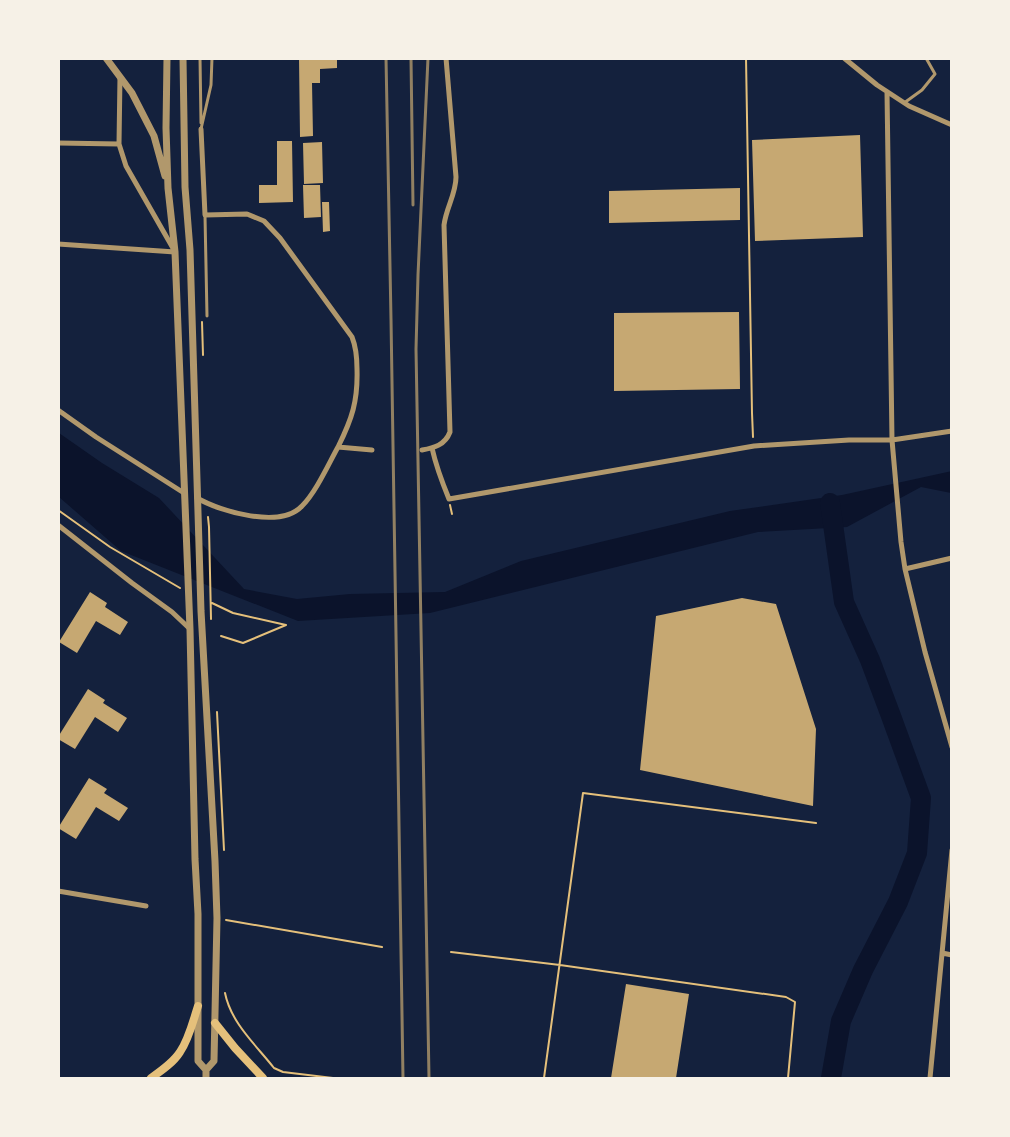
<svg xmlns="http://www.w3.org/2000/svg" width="1010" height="1137" viewBox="0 0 1010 1137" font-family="'PT Sans',sans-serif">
<rect width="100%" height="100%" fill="#14213d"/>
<path fill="#0b132b" d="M59 433 102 463 159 498 244 589 297 599 350 594 445 592 521 561 730 511 842 495 952 471 951 493 921 487 847 527 758 532 430 613 298 621 121 551 59 497Z"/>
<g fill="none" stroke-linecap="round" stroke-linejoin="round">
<path stroke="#0b132b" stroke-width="20" d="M830 503 844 602 870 660 891 716 921 798 917 853 898 902 863 970 841 1021 831 1078"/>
</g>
<path fill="#c6a872" d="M299 58H337V68L320 69V83H312L313 136 300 137Z
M860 135 863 237 755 241 752 140Z
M277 141H292L293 202 259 203V185H277Z
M322 142 323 183 304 184 303 143Z
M303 185H320L321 217 304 218Z
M740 188V220L609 223V191Z
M322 202H329L330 231 323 232Z
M739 312 740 389 614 391V313Z
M90 592 107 603 105 607 128 622 120 635 96 621 77 653 59 642Z
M742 598 776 604 816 729 813 806 640 770 656 616Z
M88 689 105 700 103 703 127 718 118 732 95 717 75 749 58 739V737Z
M89 778 107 789 104 793 128 808 119 821 96 807 76 839 58 828Z
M626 984 689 994 676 1078H611Z"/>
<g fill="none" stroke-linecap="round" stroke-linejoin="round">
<path stroke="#e5c07b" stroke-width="2" d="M746 58 752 413 753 437
M202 322 203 355
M450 505 452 514
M58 510 110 547 180 588
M208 517 209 527 211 619
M212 603 233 613 286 625 243 643 221 636
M217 712 224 850
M226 920 382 947
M451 952 560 965 786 997 795 1002 788 1078
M225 993C231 1023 256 1045 274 1068L283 1072 333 1078
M544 1078 583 793 816 823"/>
<path stroke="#b1986c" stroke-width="3" d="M200 58 201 123
M904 103 922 90 935 74 926 58
M201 129 211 85 212 58
M205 216 207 316"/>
<path stroke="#b1986c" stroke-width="5" d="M844 58 877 85 909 106 952 125
M120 76 119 144 126 166 174 250
M887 92 892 440 901 542 905 569 925 652 952 747
M201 129 205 215 247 214 264 221 280 238 352 337C356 347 357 358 357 369 358 401 352 419 338 447
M58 143 119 144
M58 244 175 252
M58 410 96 437 184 493
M432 448C436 466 442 482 449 499L754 446 849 440H892L952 431
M422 450C434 448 445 445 450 432L444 225C446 208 456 194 456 177L446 58
M197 498C221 512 281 529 302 506 316 492 328 465 338 447L372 450
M58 525 132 583 172 612 190 629
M905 569 952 558
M58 891 146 906
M942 953 952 955
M930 1078 952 850"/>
<path stroke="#b1986c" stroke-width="7" d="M106 58 132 93 154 136 165 176
M167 58 166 128 168 188 175 252 190 629 195 859 198 914V1061L206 1070V1078
M183 58 185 187 190 250 201 611 215 861 217 918 214 1061 206 1070"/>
<path stroke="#e5c07b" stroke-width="8" d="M215 1023 235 1048 263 1078
M151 1078C161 1071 173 1063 180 1052 189 1039 193 1021 198 1006"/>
<path stroke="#918062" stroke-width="3" d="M386 58 391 319 403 1078
M411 58 413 205
M428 58 418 275 416 349 429 1078"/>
</g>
<rect width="1010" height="1137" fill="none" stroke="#f6f1e7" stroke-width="120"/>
</svg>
